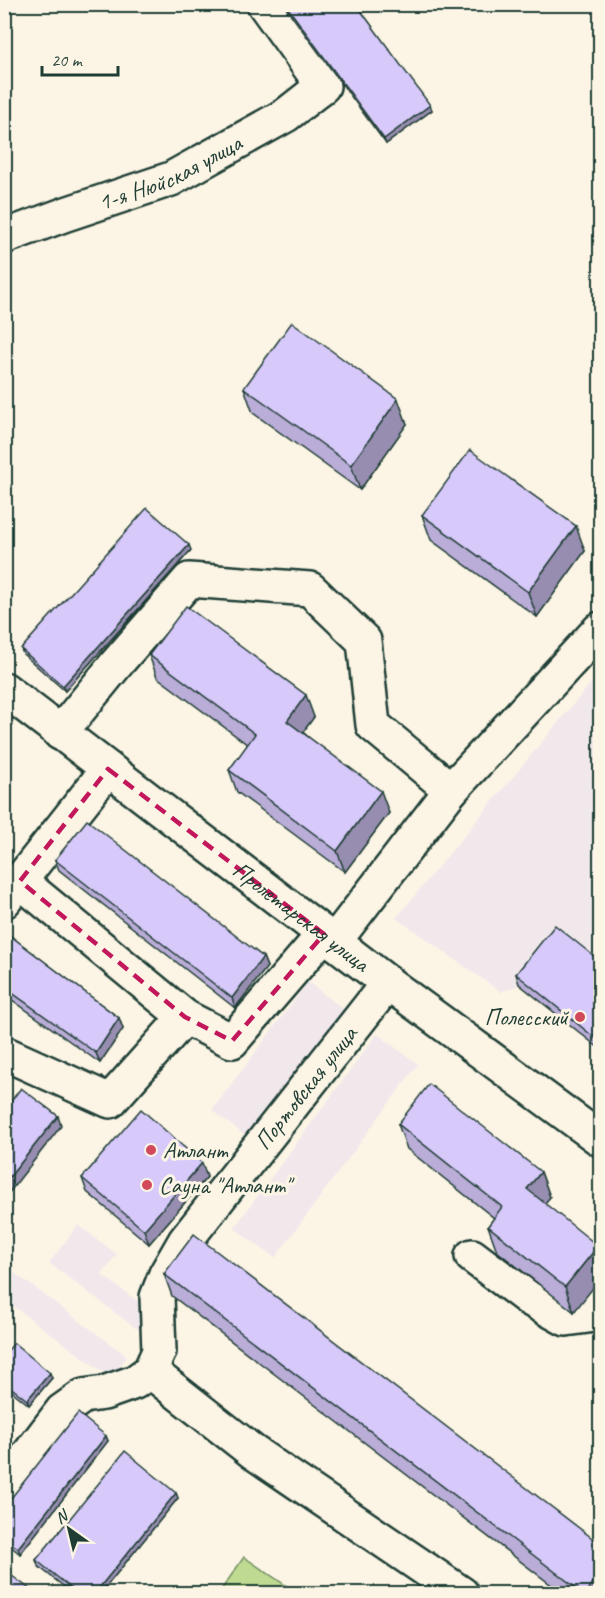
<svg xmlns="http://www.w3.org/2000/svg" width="605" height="1598" viewBox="0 0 605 1598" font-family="Caveat,sans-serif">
<rect width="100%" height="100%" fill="#fcf5e5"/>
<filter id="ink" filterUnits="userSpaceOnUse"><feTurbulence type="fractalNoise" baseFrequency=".0167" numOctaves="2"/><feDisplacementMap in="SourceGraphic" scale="12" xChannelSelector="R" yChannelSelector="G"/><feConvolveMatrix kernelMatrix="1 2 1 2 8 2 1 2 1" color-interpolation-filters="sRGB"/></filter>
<g filter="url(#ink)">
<path fill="#f1e8ec" d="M600 672V968L558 935 519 985 501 992 396 918Z
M308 982 350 1014 252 1141 212 1110Z
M377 1034 418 1064 275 1258 234 1228Z
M78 1225 117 1254 102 1275 151 1311 137 1329 49 1263Z
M13 1272 127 1356 111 1378 5 1300V1283Z"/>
<path fill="#bfda91" stroke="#6f8c62" stroke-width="1.5" d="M244 1557 297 1593H219Z"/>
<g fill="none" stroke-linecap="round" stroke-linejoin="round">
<defs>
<g id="minor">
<path id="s1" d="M4 237 66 214 171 179 286 115 323 86 264 4"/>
<path id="s2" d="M4 689 388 983 600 1139"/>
<path d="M60 733 117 663 189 580 310 589 364 641 373 725 451 790"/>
<path d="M20 881 185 1017"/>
<path d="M4 901 108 769"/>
<path d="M334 942 451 790 600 629"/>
<path d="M4 1053 110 1101 185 1017 232 1041 324 934"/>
<path d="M472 1256 528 1298 566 1319 588 1316 600 1304"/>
<path d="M150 1371 253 1452 462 1594"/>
<path id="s3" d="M4 1487 62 1411 83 1396 104 1393 135 1382 150 1371 159 1351 157 1297 166 1274 185 1241 388 983"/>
</g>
</defs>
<use href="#minor" stroke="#1f3d34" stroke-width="38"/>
<use href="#minor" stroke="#fcf5e5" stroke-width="33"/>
</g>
<path fill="#baadd8" stroke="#1f3d34" stroke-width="1.5" d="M283 4H356L432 110 386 144Z
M244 388 407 424 360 490 253 413Z
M422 515 585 551 537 617 431 540Z
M191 550 65 691 23 654 21 649Z
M149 655 314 717 303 732 389 813 345 872 237 792 229 770 248 745 157 677Z
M55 860 263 957 267 967 235 1008 59 870Z
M4 931 119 1018 123 1029 100 1063 4 994Z
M600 961V1049L519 984 516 974Z
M398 1124 541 1172 550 1197 544 1203 574 1312 497 1251 488 1226 494 1218 407 1149Z
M202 1163 207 1177 149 1244 87 1192 82 1178Z
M164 1274 600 1593H562L172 1296Z
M4 1355 52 1378 29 1405 4 1385Z
M106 1436 108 1441 20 1554 4 1541V1507Z
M176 1493 178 1498 101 1593H72L38 1566 36 1560Z"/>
<path fill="#978db0" stroke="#1f3d34" stroke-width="1.5" d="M430 105 432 110 386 144 384 139Z
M398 399 407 424 360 490 351 465Z
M576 526 585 551 537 617 528 592Z
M189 545 191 550 65 691 63 686Z
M306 695 314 717 295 743 287 721Z
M381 791 389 813 345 872 337 851Z
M263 957 267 967 235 1008 232 998Z
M119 1018 123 1029 100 1063 96 1053Z
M58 1116 61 1126 4 1199V1184Z
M202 1163 207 1177 149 1244 144 1230Z
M541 1172 550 1197 536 1214 527 1189Z
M598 1246 600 1253V1279L574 1312 565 1287Z
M50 1373 52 1378 29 1405 27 1400Z
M106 1436 108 1441 20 1554 18 1548Z
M176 1493 178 1498 101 1593H95Z
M600 1574V1593H585Z"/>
<path fill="#d8c9fb" stroke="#1f3d34" stroke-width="1.5" d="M285 4H356L430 105 384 139Z
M292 322 398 399 351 465 244 388Z
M470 450 576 526 528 592 422 515Z
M147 508 189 545 63 686 21 649Z
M186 606 306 695 287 721 381 791 337 851 229 770 255 734 149 655Z
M87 820 263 957 232 998 55 860Z
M555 925 600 961V1042L516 974Z
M4 931 119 1018 96 1053 4 987Z
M429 1084 541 1172 527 1189 598 1246 565 1287 488 1226 502 1207 398 1124Z
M21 1088 58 1116 4 1184V1110Z
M141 1109 202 1163 144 1230 82 1178Z
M194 1234 600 1544V1574L585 1593H583L164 1274Z
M14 1343 50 1373 27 1400 4 1382V1355Z
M78 1413 106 1436 18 1548 4 1538V1507Z
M125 1451 176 1493 95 1593H77L36 1560Z
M4 1570 35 1593H4Z"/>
</g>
<path fill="none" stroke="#c2185b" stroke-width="4.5" stroke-dasharray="12 8" stroke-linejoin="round" d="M108 769 324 934 232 1041 185 1017 20 881Z"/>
<g fill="#d1495b" stroke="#fcf5e5" stroke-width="2">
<circle cx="580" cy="1017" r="6"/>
<circle cx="151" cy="1150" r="6"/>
<circle cx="147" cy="1185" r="6"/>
</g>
<g text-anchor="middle" stroke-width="6" stroke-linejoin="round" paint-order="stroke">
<g font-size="24" fill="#1f3d34" stroke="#fcf5e5">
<text dy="8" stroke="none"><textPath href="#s1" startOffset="178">1-я Нюйская улица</textPath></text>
<text dy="8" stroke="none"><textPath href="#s2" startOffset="374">Пролетарская улица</textPath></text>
<text dy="8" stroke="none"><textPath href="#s3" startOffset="528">Портовская улица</textPath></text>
</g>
<g font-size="24" fill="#1f3d34" stroke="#fcf5e5" text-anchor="start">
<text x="568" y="1025" text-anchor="end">Полесский</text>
<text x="163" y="1158">Атлант</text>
<text x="159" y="1193">Сауна "Атлант"</text>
</g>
</g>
<rect width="605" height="1598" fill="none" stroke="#fcf5e5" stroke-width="24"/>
<rect x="12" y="12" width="581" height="1574" fill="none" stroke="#1f3d34" stroke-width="2" filter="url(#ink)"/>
<g transform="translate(69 1529) rotate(326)" stroke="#fcf5e5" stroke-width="4.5" paint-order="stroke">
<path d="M0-4.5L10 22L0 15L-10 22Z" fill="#1f3d34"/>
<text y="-9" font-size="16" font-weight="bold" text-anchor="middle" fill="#1f3d34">N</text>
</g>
<path d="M42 66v9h76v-9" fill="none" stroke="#1f3d34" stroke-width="3"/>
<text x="51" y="66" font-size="18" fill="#1f3d34" stroke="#fcf5e5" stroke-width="4.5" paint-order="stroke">20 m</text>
</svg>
